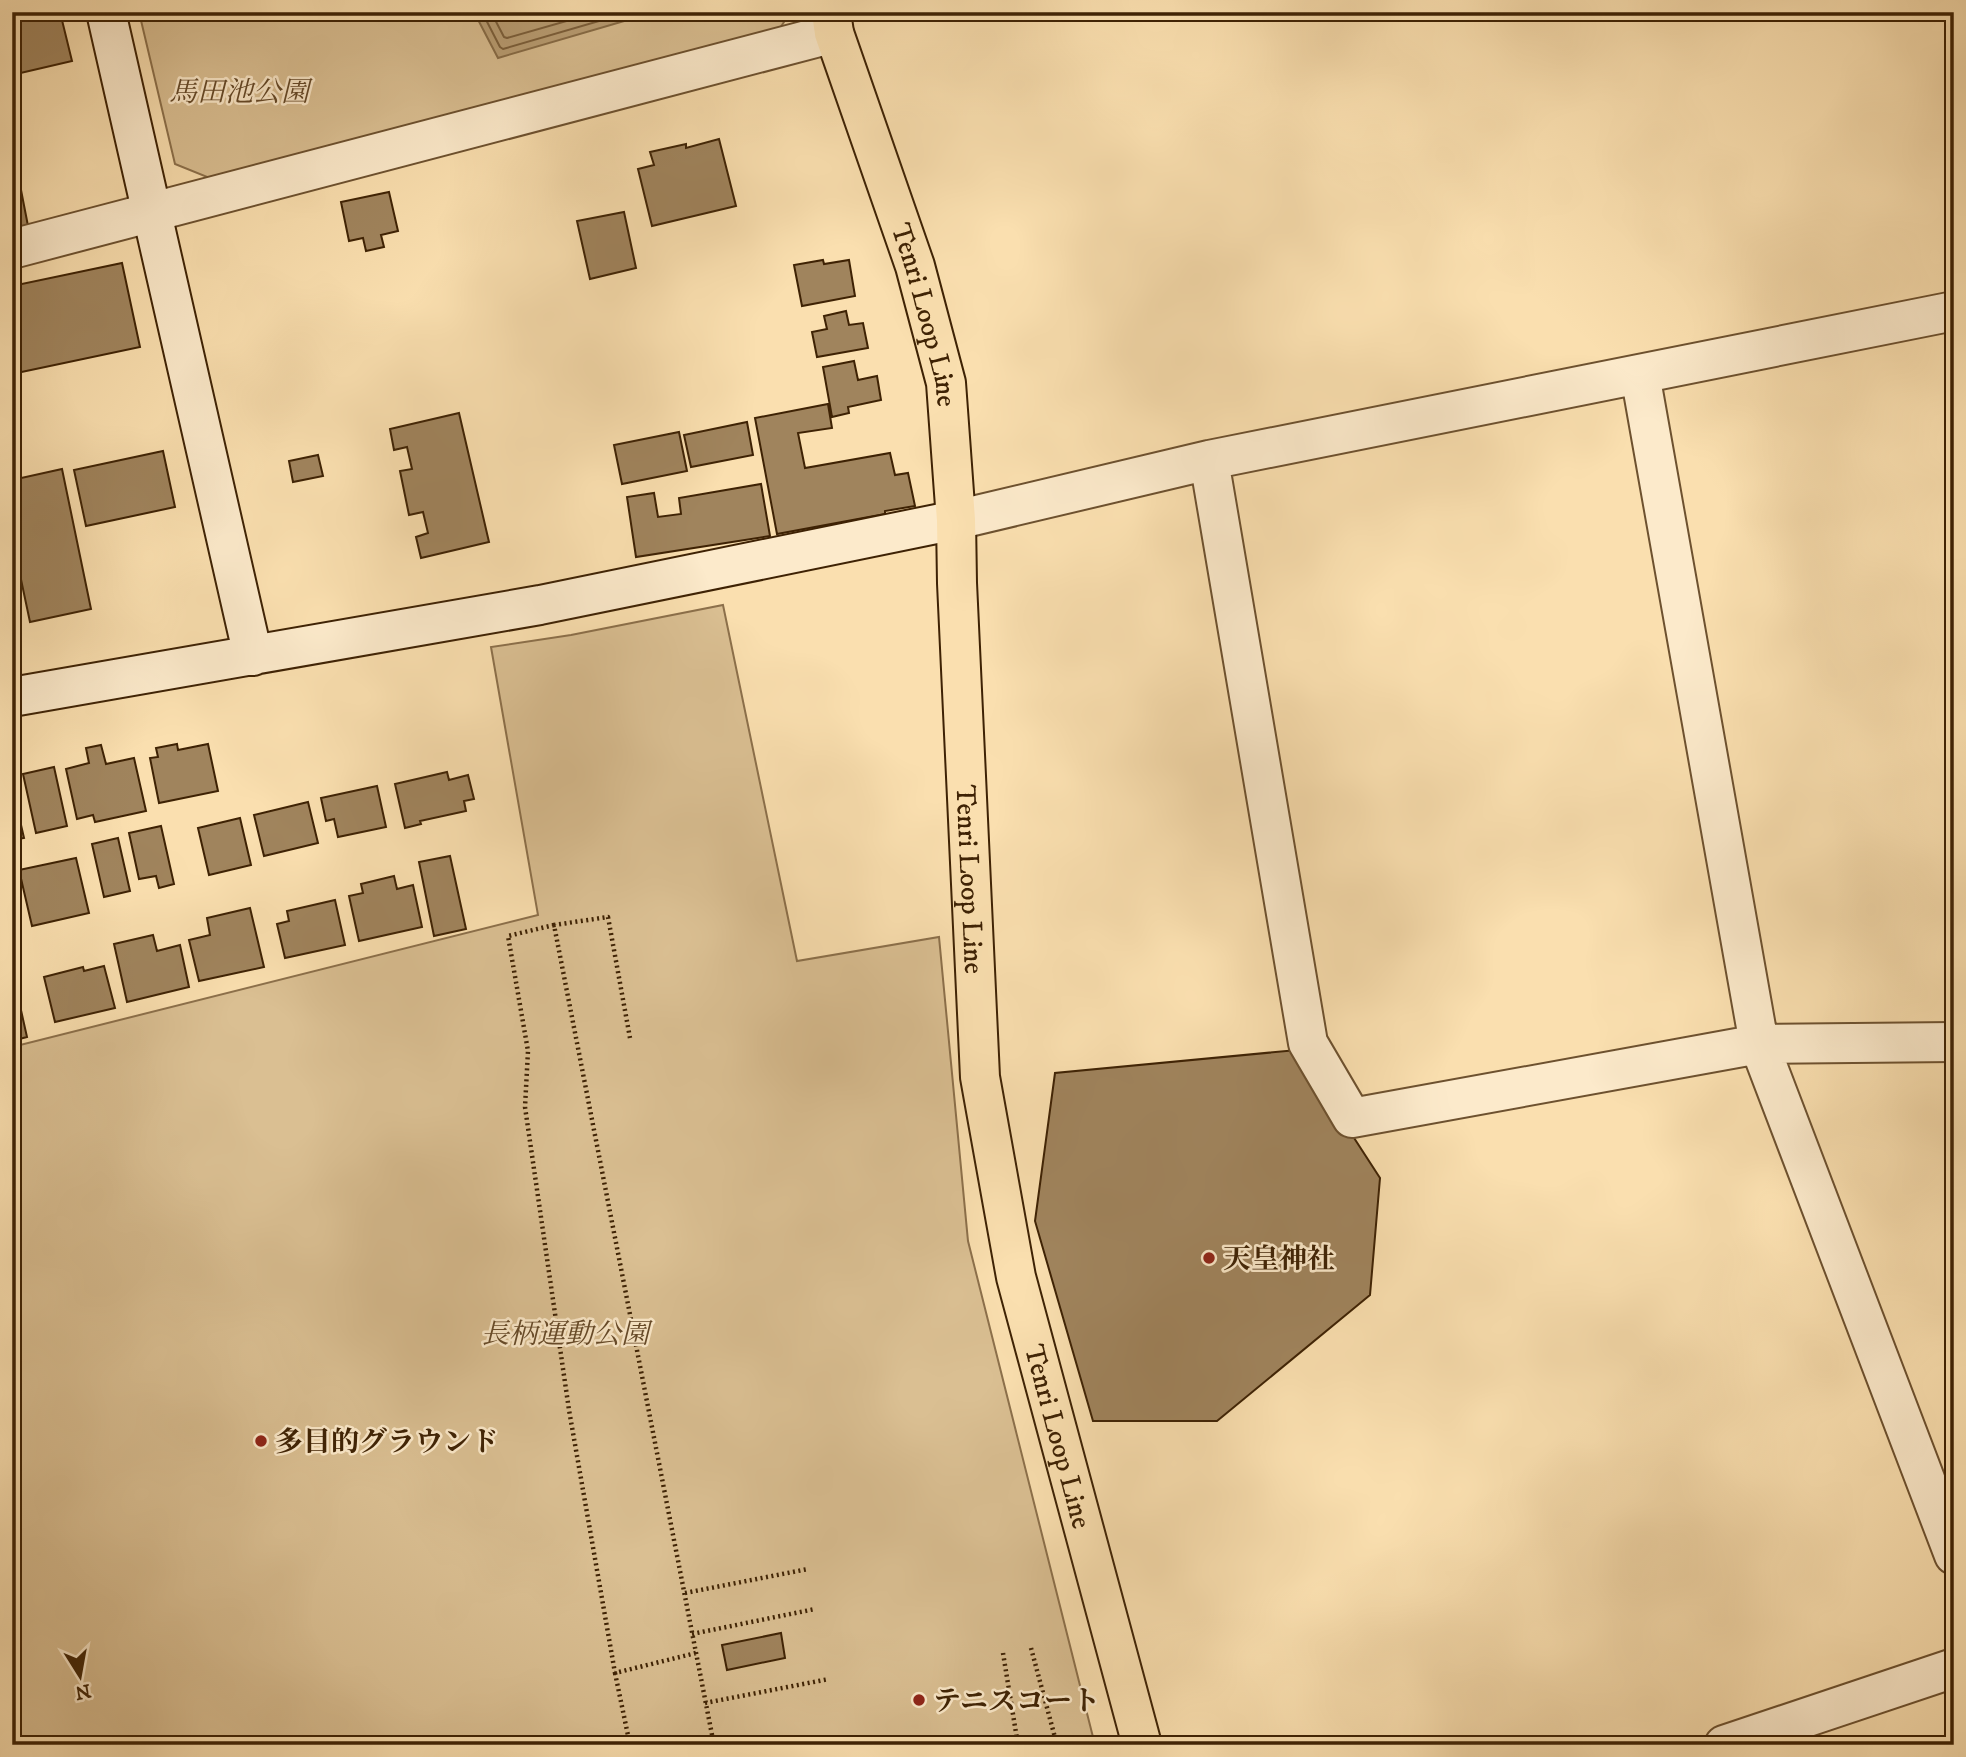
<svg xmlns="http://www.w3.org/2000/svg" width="1966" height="1757" viewBox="0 0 1966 1757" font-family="'IM FELL DW Pica','Noto Serif JP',serif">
<rect width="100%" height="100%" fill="#fadfaf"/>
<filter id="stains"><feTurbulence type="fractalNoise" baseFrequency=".00286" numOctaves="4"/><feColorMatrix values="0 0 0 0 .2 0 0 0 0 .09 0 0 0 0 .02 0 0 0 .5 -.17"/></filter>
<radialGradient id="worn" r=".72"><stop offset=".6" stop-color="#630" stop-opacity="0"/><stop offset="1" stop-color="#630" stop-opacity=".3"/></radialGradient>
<path fill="#dabf92" stroke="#8c704b" stroke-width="2" d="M139 12 790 13 776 34 212 179 175 164Z
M723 605 797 961 939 937 968 1241 1095 1745H12V1047L538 915 491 647 571 635Z"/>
<path fill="#ba9f75" stroke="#886d48" stroke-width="2" d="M474 12H655L498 58Z"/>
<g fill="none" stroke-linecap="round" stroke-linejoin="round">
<path stroke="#7c603c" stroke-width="2" d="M482 12 500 47 503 49 630 12
M491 12 504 37 507 38 598 12"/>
</g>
<path fill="#a0845d" stroke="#3e2204" stroke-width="2" d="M60 12 72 61 12 75V23Z
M719 139 736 206 652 226 638 169 654 165 650 152 686 144V148Z
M12 154H14L29 231 12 234Z
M389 192 398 231 381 235 384 247 366 251 363 238 349 241 341 202Z
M624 212 636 268 590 279 577 221Z
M823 260 824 264 849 260 855 296 802 306 794 265Z
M122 263 140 347 12 374V286Z
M846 311 849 325 863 323 868 348 817 357 812 332 827 329 824 316Z
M854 361 858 380 877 376 881 400 848 407 849 413 832 417 823 367Z
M828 404 832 428 798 433 805 468 890 453 895 475 908 473 915 506 885 511V514L777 534 755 418Z
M459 413 489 542 421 558 416 537 428 533 423 512 409 515 400 471 412 469 407 447 394 450 390 429Z
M747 422 753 455 691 467 684 435Z
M679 432 687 471 622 484 614 445Z
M163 451 175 507 86 526 74 470Z
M318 455 323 476 293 482 289 461Z
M62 469 91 609 30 622 12 537V480Z
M761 484 770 536 636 557 627 497 654 493 658 517 681 514 679 498Z
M177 744 178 750 208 744 218 791 159 803 150 758 158 757 156 748Z
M101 745 106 764 134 758 146 811 95 822 93 815 77 819 66 769 89 763 86 748Z
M54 767 67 826 36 833 23 774Z
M447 772 449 780 468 775 474 799 464 801 466 811 420 821 421 824 405 828 395 784Z
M12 786 24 838 12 840Z
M377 786 386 827 338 837 334 819 326 821 321 798Z
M308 802 318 843 264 856 254 815Z
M240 818 251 865 209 875 198 828Z
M161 826 174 884 159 888 156 876 139 879 129 833Z
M118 838 130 891 104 897 92 844Z
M450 856 466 929 434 936 419 862Z
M76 858 89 913 32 926 19 870Z
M394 876 397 889 413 885 422 927 359 941 349 896 363 893 361 884Z
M335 900 345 945 285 958 277 924 289 921 287 911Z
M250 908 264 967 199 981 189 940 210 935 207 918Z
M153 935 157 951 180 945 189 987 127 1002 114 944Z
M104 966 115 1008 55 1022 44 977 83 967 84 971Z
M12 970 27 1037 12 1041Z
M1297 1050 1380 1178 1370 1295 1217 1421H1093L1035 1221 1055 1073Z
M781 1633 785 1658 727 1670 722 1645Z"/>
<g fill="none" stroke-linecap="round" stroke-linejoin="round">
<defs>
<path id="street" d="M12 249 834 33
M1640 374 1759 1044 1954 1555
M1209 460 1308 1043 1352 1118 1759 1044 1954 1042
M956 520 1209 460 1954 311
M1724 1745 1954 1668"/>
<path id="secondary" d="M106 12 253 656
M12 697 540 605 956 520"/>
<g id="primary">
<path id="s1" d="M831 12 834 33 915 266 946 383 956 520 957 583 980 1077 1016 1277 1142 1745"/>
</g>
</defs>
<use href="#street" stroke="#6d512f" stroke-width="42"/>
<use href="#secondary" stroke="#3e2204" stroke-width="42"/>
<use href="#primary" stroke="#3e2204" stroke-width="42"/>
<path stroke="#3e2204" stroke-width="4.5" stroke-dasharray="2 3.5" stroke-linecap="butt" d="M554 925 508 936 528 1051 525 1107 569 1410 615 1673 696 1653
M630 1038 608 917 554 925 714 1745
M685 1593 808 1569
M692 1634 815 1609
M1031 1648 1057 1745
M1003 1653 1018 1745
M615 1673 630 1745
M705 1703 829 1679"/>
<use href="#street" stroke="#fceacb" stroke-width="38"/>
<use href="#secondary" stroke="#fceacb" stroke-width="38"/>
<use href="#primary" stroke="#fadfaf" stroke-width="38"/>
</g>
<g fill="#8f2418" stroke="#fceacb" stroke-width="2.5">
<circle cx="1209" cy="1258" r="7"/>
<circle cx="261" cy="1441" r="7"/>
<circle cx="919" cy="1700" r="7"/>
</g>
<g text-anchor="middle" stroke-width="5" stroke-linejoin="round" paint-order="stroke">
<g font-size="28" font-style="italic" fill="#654928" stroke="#fceacb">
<text x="239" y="101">馬田池公園</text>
<text x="565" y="1343">長柄運動公園</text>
</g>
<g font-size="28" fill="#3e2204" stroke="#fceacb">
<text dy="10" stroke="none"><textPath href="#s1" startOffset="318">Tenri Loop Line</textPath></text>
<text dy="10" stroke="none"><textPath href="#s1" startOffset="886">Tenri Loop Line</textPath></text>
<text dy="10" stroke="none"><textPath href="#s1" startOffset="1452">Tenri Loop Line</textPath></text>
</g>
<g font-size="28" font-weight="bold" fill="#3e2204" stroke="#fceacb" text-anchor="start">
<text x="1223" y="1268">天皇神社</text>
<text x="275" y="1451">多目的グラウンド</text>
<text x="933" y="1710">テニスコート</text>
</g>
</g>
<rect width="1966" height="1757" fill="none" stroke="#fadfaf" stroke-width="42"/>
<rect x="14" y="14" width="1938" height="1729" fill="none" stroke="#3e2204" stroke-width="3.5"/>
<rect x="21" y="21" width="1924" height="1715" fill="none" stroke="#3e2204" stroke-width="2"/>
<g transform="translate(80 1676) rotate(169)" stroke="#fceacb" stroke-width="5" paint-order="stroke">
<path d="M0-5L12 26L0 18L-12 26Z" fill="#3e2204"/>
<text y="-10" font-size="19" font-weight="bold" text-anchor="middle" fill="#3e2204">N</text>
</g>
<rect width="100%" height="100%" filter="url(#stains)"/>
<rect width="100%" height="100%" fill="url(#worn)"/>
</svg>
